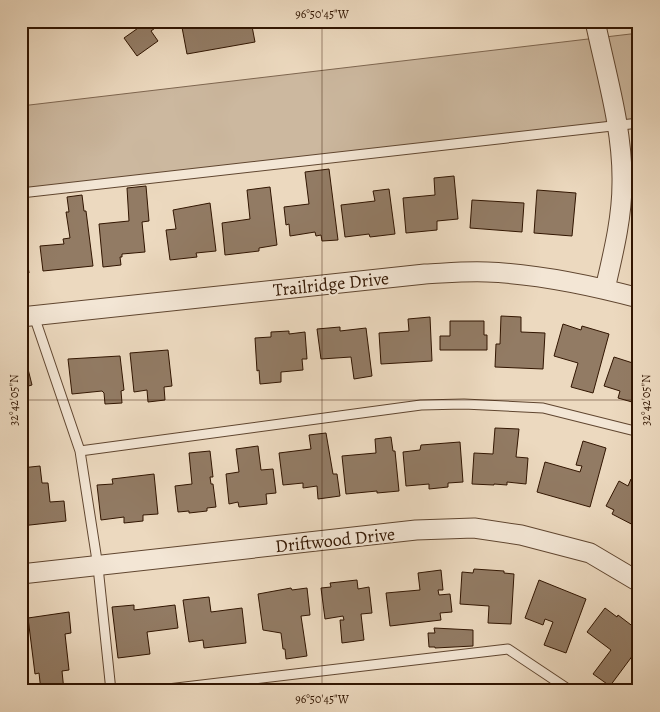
<svg xmlns="http://www.w3.org/2000/svg" width="660" height="712" viewBox="0 0 660 712" font-family="Alegreya,serif">
<rect width="100%" height="100%" fill="#ecd9bf"/>
<filter id="stains"><feTurbulence type="fractalNoise" baseFrequency=".004" numOctaves="4"/><feColorMatrix values="0 0 0 0 .2 0 0 0 0 .09 0 0 0 0 .02 0 0 0 .5 -.17"/></filter>
<radialGradient id="worn" r=".72"><stop offset=".6" stop-color="#630" stop-opacity="0"/><stop offset="1" stop-color="#630" stop-opacity=".3"/></radialGradient>
<path fill="#ccb89f" stroke="#7e6650" d="M639 33V119L21 190V106Z"/>
<path fill="#927b64" stroke="#311501" d="M138 21H165L151 31 158 41 137 56 124 38 141 26Z
M187 21H251L255 42 187 54 181 22Z
M329 169 338 240 322 241 321 235 316 236 315 232 290 236 289 224 286 225 284 207 309 204 305 172Z
M454 176 458 219 437 221V230L406 233 403 198 435 195 434 178Z
M146 186 149 221 142 222 145 252 122 254V257H120L121 265 103 267 99 224 129 221 127 188Z
M270 187 277 245 259 248V251L225 255 222 223 250 219 247 190Z
M389 189 395 234 370 237 369 234 345 237 341 205 375 201 373 191Z
M537 190 576 193 572 236 534 233Z
M82 195 84 211H86L93 266 43 271 40 246 64 244 63 239 70 238 66 212H69L67 197Z
M472 200 524 203 522 232 470 228Z
M210 203 216 251 196 253 197 257 170 260 166 230 176 229 173 210Z
M21 217 29 273 21 274Z
M501 316 521 317V332L545 333 543 369 495 367 496 344H500Z
M430 317 432 361 381 364 379 333 409 331 408 319Z
M450 321H484V335H487V350H440V336H450Z
M563 324 581 330 582 326 609 334 593 393 571 387 578 363 554 356Z
M340 327V331L366 328 372 376 354 379 351 357 321 359 317 329Z
M289 331V334L305 332 307 359H302L303 370 281 372V382L260 384 259 370 257 371 255 338 271 337V332Z
M168 350 172 386 164 387 165 400 148 402 147 390 134 392 130 353Z
M120 356 124 390 121 391 122 403 105 404 104 393 102 391 72 394 68 359Z
M614 357 639 365V404L618 398 620 391 604 386Z
M26 361 32 385 21 388V362Z
M495 428 519 429 516 457 528 458 526 484 507 482V485L494 484V485L472 484 474 453 493 454Z
M326 433 333 474H337L340 496 318 499 317 486 303 488V483L283 485 279 453 311 449 309 435Z
M391 437 393 451H395L399 491 377 493V491L346 494 342 456 376 453 375 439Z
M583 441 606 448 590 507 537 492 545 462 580 472 582 466 576 465Z
M460 442 463 482 448 483V487L429 489V484L406 486 403 452 420 450 421 445Z
M258 446 261 470 273 469 276 493 266 494 267 504 239 507 238 502 229 504 226 474 239 472 236 449Z
M210 451 213 477H210L211 484H213L216 507 207 508V511L189 513V511L178 512 175 486 192 484 189 453Z
M40 466 42 483H48L50 502 64 501 66 521 21 526V468Z
M154 474 158 514 143 515V521L124 523V517L101 520 97 485 113 484 112 479Z
M631 479 639 482V528L612 514 614 510 606 506 619 481 628 486Z
M474 569 504 571V573L514 574 511 624 488 623 489 606 460 604 462 572 473 573Z
M441 570 443 590H438L439 595 450 594 452 612 440 613 441 620 390 626 386 593 420 590 418 573Z
M357 580 358 589 369 587 372 613 361 614 364 640 342 643 340 620H344L343 616 325 619 321 588 331 587 330 583Z
M539 580 586 599 566 653 544 645 553 622 545 619 543 625 525 618Z
M291 588 292 590 307 588 310 615 301 616 307 656 286 659 285 649H283L281 633 263 630 258 594Z
M209 597 211 612 242 608 246 643 204 648 203 640 189 642 183 600Z
M134 605V610L175 605 178 628 147 632 150 654 118 658 112 607Z
M605 608 617 617 618 615 639 631V647L610 686 593 674 611 650 587 632Z
M69 612 71 633 65 634 69 670 62 671 64 691H41L39 673 35 674 28 618Z
M434 628 473 630V646L435 648V647H429L428 633H435Z
M482 687 483 691H456Z"/>
<g fill="none" stroke-linecap="round" stroke-linejoin="round">
<defs>
<path id="service" d="M21 193 639 123
M34 316 80 451
M111 691 98 567 80 451 421 405 464 404 543 408 639 432
M151 691 508 649 571 691"/>
<path id="minor" d="M595 21C606 74 623 129 622 183 622 219 613 254 605 289
M21 317 425 274C446 273 467 271 487 272 538 274 590 285 639 298
M21 574 416 530 474 528 521 535 590 553 639 582"/>
</defs>
<use href="#service" stroke="#604630" stroke-width="11"/>
<use href="#minor" stroke="#604630" stroke-width="21"/>
<use href="#service" stroke="#f3e6d5" stroke-width="9"/>
<use href="#minor" stroke="#f3e6d5" stroke-width="19"/>
</g>
<path fill="none" stroke="#311501" stroke-width="1" stroke-opacity="0.45" d="M322 21V691M21 400H639"/>
<g text-anchor="middle" stroke-width="4" stroke-linejoin="round" paint-order="stroke">
<g font-size="18" fill="#311501" stroke="#f3e6d5">
<text transform="translate(331 284) rotate(-6)" y="6">Trailridge Drive</text>
<text transform="translate(335 540) rotate(-6)" y="6">Driftwood Drive</text>
</g>
</g>
<rect width="660" height="712" fill="none" stroke="#ecd9bf" stroke-width="55"/>
<rect x="28" y="28" width="604" height="656" fill="none" stroke="#311501" stroke-width="2"/>
<g font-size="12" text-anchor="middle" fill="#311501">
<text x="322" y="18">96°50'45"W</text>
<text transform="translate(646 400) rotate(-90)" y="4">32°42'05"N</text>
<text transform="translate(14 400) rotate(-90)" y="4">32°42'05"N</text>
<text x="322" y="703">96°50'45"W</text>
</g>
<rect width="100%" height="100%" filter="url(#stains)"/>
<rect width="100%" height="100%" fill="url(#worn)"/>
</svg>
